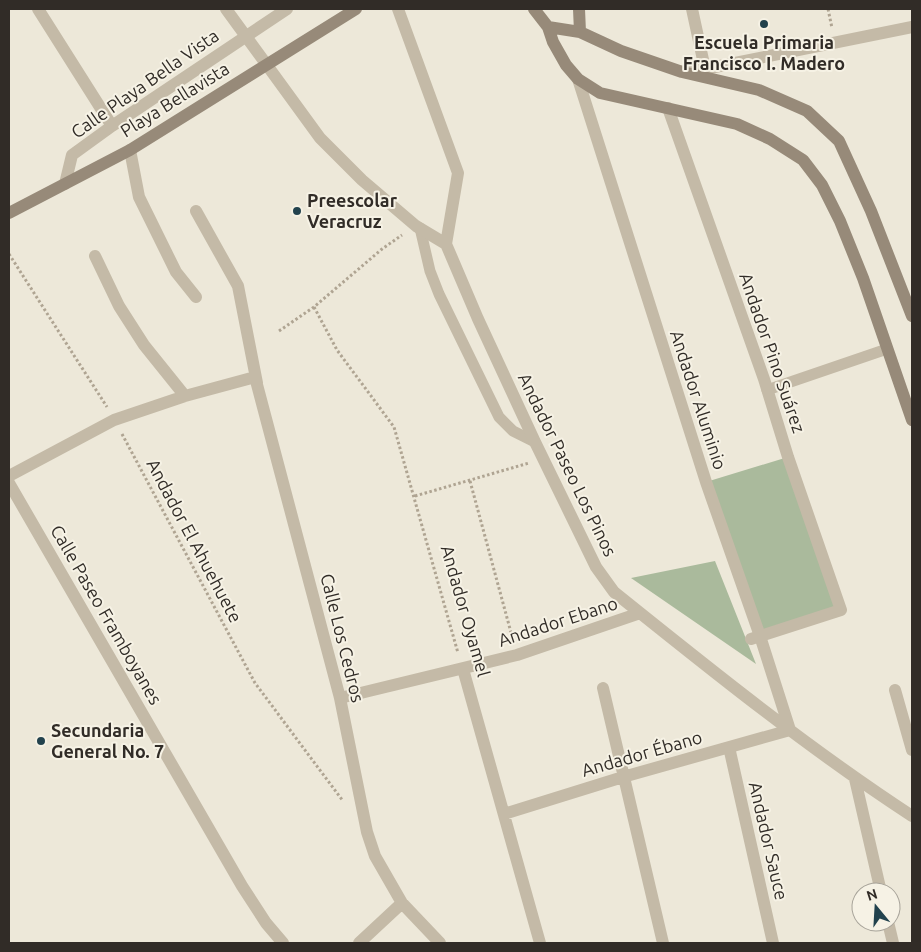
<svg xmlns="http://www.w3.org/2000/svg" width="921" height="952" viewBox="0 0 921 952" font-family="Ubuntu,sans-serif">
<rect width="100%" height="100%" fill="#ede8d9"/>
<path fill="#aaba9c" d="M788 457 841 610 760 636 706 482Z
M715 561 756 664 631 578Z"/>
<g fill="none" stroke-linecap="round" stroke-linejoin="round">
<path stroke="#afa492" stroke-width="3" stroke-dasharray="2.5 2.5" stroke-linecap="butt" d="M828 9 832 28
M9 254 107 407
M314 307 337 350 394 427 458 653
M279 331 314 307 382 249 402 235
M122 434 255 683 343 801
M470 481 513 640
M415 496 529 463"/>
<path stroke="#c4baa7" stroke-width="11" d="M420 228 430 271 439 294 499 417 513 431 535 442
M767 390 887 349"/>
<path stroke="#c4baa7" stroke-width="12" d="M38 9 112 126
M226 9 320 138 362 180 416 226 446 244 478 319 535 442 596 567 614 592C711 670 808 748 912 816
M398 9 458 173 446 244
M692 9 705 69
M684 71 705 69 912 27
M668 108 764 379 788 457 841 610 751 639
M130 150 139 197 176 272 196 297
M65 184 72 155 112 126 287 9
M196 211 238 286 257 383
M95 256 119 306 144 345 185 396
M9 476 114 420 185 396 255 377 340 698 367 832 375 856 402 903 440 943
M9 483 242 886 266 923 283 943
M463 669 540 943
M603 688 663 943
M895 690 912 750
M340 698 517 655 640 613
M729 747 773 943
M855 779 881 892
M504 814 623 777 790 730 760 636 706 482 578 79
M888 922 893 943
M359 943 402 903"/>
<path stroke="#978a79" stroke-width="12" d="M534 9 548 27 553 42 566 65 578 79 600 93 737 124 770 139 803 160 822 185 840 221 863 278 912 420
M579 9 580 32
M548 27 580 32 621 51 682 72 759 90 807 111 839 141 871 211 912 316
M9 213 130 150 356 9"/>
</g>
<g fill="#22424d" stroke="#f6f2e5" stroke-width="2">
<circle cx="764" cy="24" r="5"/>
<circle cx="297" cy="211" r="5"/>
<circle cx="41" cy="741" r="5"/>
</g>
<g text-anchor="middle" stroke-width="4" stroke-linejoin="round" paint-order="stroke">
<g font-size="18" font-weight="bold" fill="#312c27" stroke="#f6f2e5" text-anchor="start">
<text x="764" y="49" text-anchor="middle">Escuela Primaria<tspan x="764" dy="21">Francisco I. Madero</tspan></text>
<text x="307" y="207">Preescolar<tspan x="307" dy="21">Veracruz</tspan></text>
<text x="51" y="737">Secundaria<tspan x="51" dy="21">General No. 7</tspan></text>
</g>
<g font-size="18" fill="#312c27" stroke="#f6f2e5">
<text transform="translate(145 84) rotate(-35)" y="6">Calle Playa Bella Vista</text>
<text transform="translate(175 100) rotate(-32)" y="6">Playa Bellavista</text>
<text transform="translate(772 353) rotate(71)" y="6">Andador Pino Suárez</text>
<text transform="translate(698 400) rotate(72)" y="6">Andador Aluminio</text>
<text transform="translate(567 465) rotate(64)" y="6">Andador Paseo Los Pinos</text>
<text transform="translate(194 541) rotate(62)" y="6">Andador El Ahuehuete</text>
<text transform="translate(465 611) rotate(74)" y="6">Andador Oyamel</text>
<text transform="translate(106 615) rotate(60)" y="6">Calle Paseo Framboyanes</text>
<text transform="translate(558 622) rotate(-18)" y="6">Andador Ebano</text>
<text transform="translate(342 638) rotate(76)" y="6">Calle Los Cedros</text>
<text transform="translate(642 754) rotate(-16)" y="6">Andador Ébano</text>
<text transform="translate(768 841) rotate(77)" y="6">Andador Sauce</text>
</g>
</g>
<rect width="921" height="952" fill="none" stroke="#312c27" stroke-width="20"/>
<g transform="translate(876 907) rotate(342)"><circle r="24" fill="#f6f2e5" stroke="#a7a399"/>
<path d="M0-4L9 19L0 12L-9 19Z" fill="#22424d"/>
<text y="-8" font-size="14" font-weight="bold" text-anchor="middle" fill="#312c27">N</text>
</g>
</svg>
